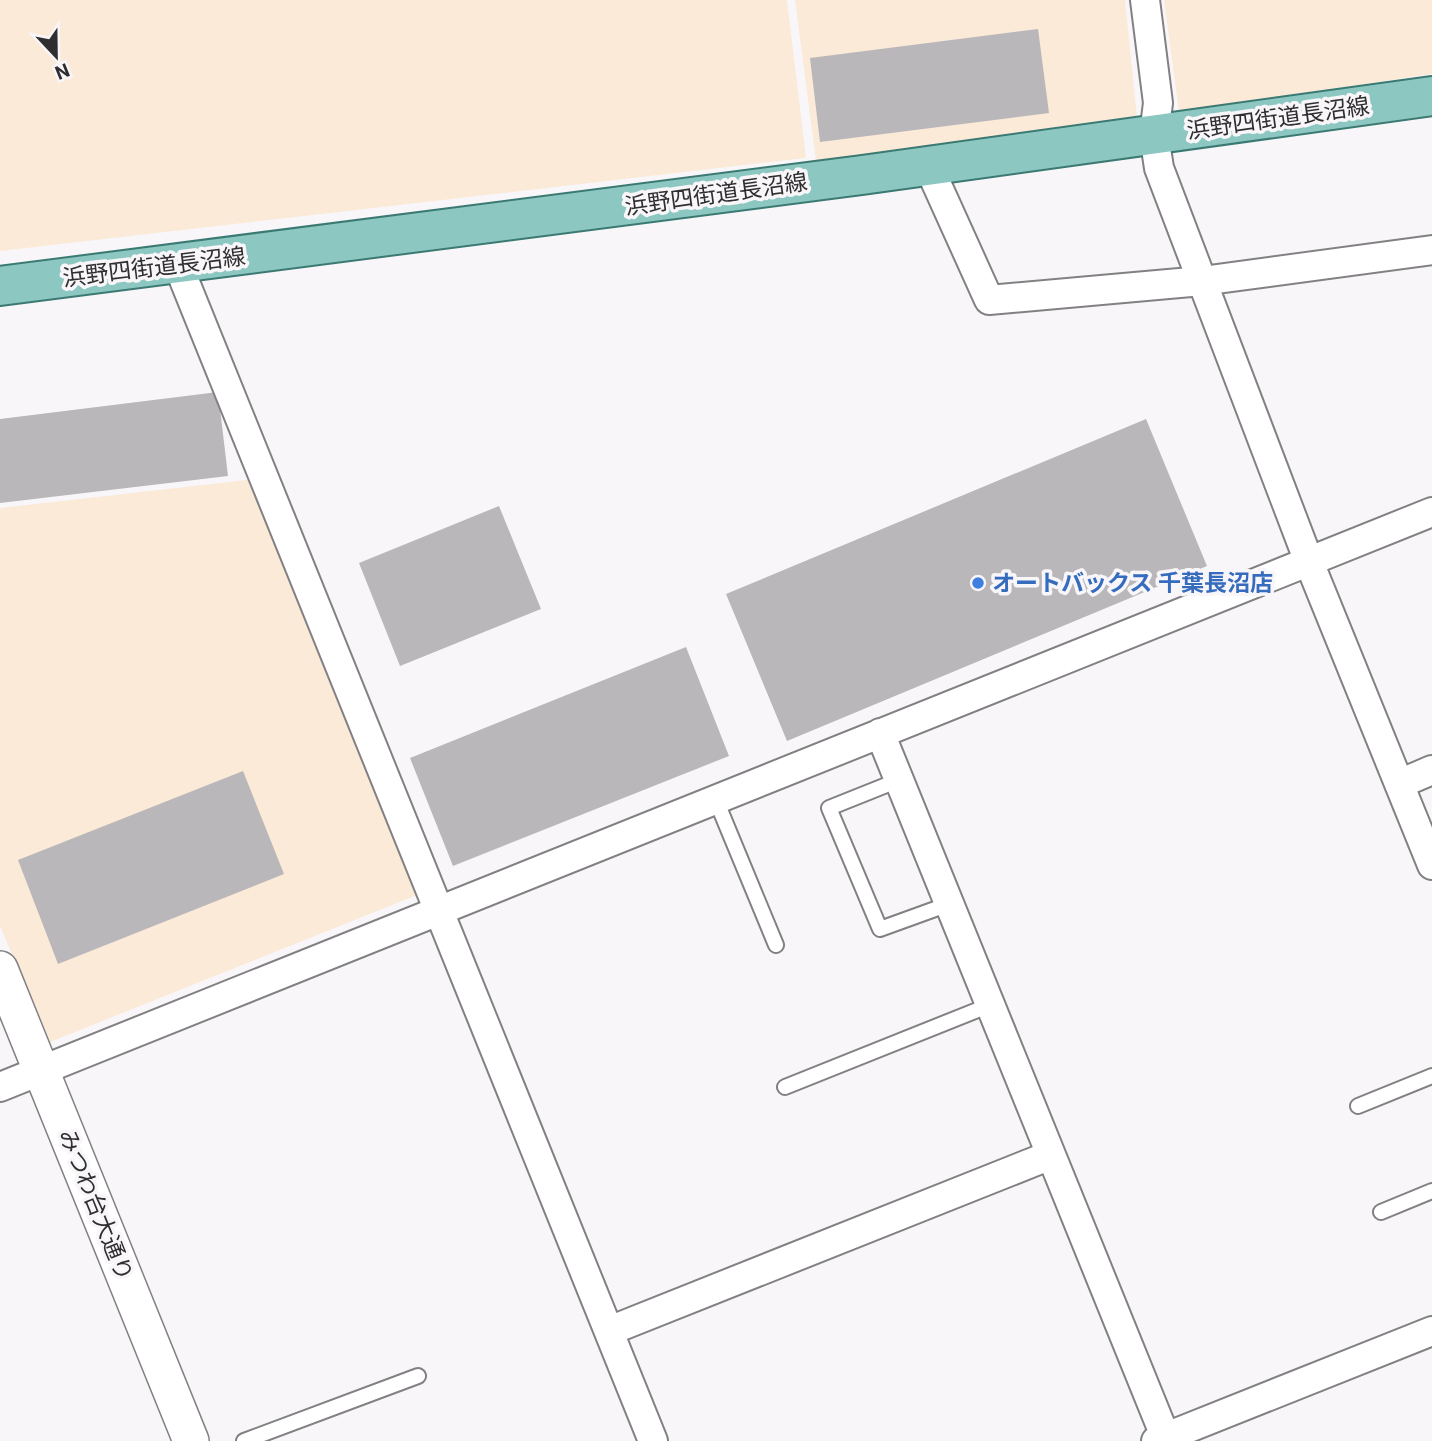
<svg xmlns="http://www.w3.org/2000/svg" width="1432" height="1441" viewBox="0 0 1432 1441" font-family="Roboto,'Noto Sans JP',sans-serif">
<rect width="100%" height="100%" fill="#f8f6f9"/>
<path fill="#fbead8" d="M0 0H787L806 158 0 251Z
M795 0H1125L1137 118 816 161Z
M1164 0H1432V74L1179 112Z
M257 479 422 893 50 1042 0 926V508Z"/>
<path fill="#b9b7ba" d="M1038 29 1049 113 820 142 810 58Z
M218 392 228 476 0 503V419Z
M1146 419 1207 566 787 741 726 594Z
M499 506 541 609 400 666 359 563Z
M686 647 729 756 453 866 410 758Z
M243 771 284 874 58 964 18 860Z"/>
<g fill="none" stroke-linecap="round" stroke-linejoin="round">
<defs>
<path id="service" d="M899 780 829 808 880 929 949 904
M716 800 776 945
M785 1087 990 1005
M1358 1106 1432 1076
M1381 1212 1432 1191
M244 1441 418 1376"/>
<path id="minor" d="M1145 0 1158 103 1154 135 1159 168 1309 562 1432 865
M928 165 989 300 1202 281 1432 250
M178 265 653 1441
M880 733 1167 1441
M1399 784 1432 770
M0 1087 1432 512
M609 1331 1051 1155
M1156 1441 1432 1331"/>
<path id="tertiary" d="M0 969 191 1441"/>
<path id="primary" d="M0 286 862 175 1432 96"/>
</defs>
<use href="#service" stroke="#828083" stroke-width="18"/>
<use href="#minor" stroke="#828083" stroke-width="32"/>
<use href="#tertiary" stroke="#828083" stroke-width="38"/>
<use href="#primary" stroke="#3b7a73" stroke-width="42"/>
<use href="#service" stroke="#fff" stroke-width="14"/>
<use href="#minor" stroke="#fff" stroke-width="28"/>
<use href="#tertiary" stroke="#fff" stroke-width="35"/>
<use href="#primary" stroke="#8dc7c1" stroke-width="38"/>
</g>
<circle fill="#3f7fe0" stroke="#f8f6f9" stroke-width="2.5" cx="978" cy="583" r="7"/>
<g text-anchor="middle" stroke-width="7" stroke-linejoin="round" paint-order="stroke">
<g font-size="23" fill="#302f30" stroke="#f8f6f9">
<text transform="translate(1278 118) rotate(-8)" y="8">浜野四街道長沼線</text>
<text transform="translate(716 194) rotate(-8)" y="8">浜野四街道長沼線</text>
<text transform="translate(154 267) rotate(-7)" y="8">浜野四街道長沼線</text>
<text transform="translate(96 1205) rotate(68)" y="8">みつわ台大通り</text>
</g>
<g font-size="23" font-weight="bold" fill="#366cbe" stroke="#f8f6f9" text-anchor="start">
<text x="992" y="591">オートバックス 千葉長沼店</text>
</g>
</g>
<g transform="translate(56 56) rotate(158)" stroke="#f8f6f9" stroke-width="5" paint-order="stroke">
<path d="M0-5L12 26L0 18L-12 26Z" fill="#302f30"/>
<text y="-10" font-size="19" font-weight="bold" text-anchor="middle" fill="#302f30">N</text>
</g>
</svg>
